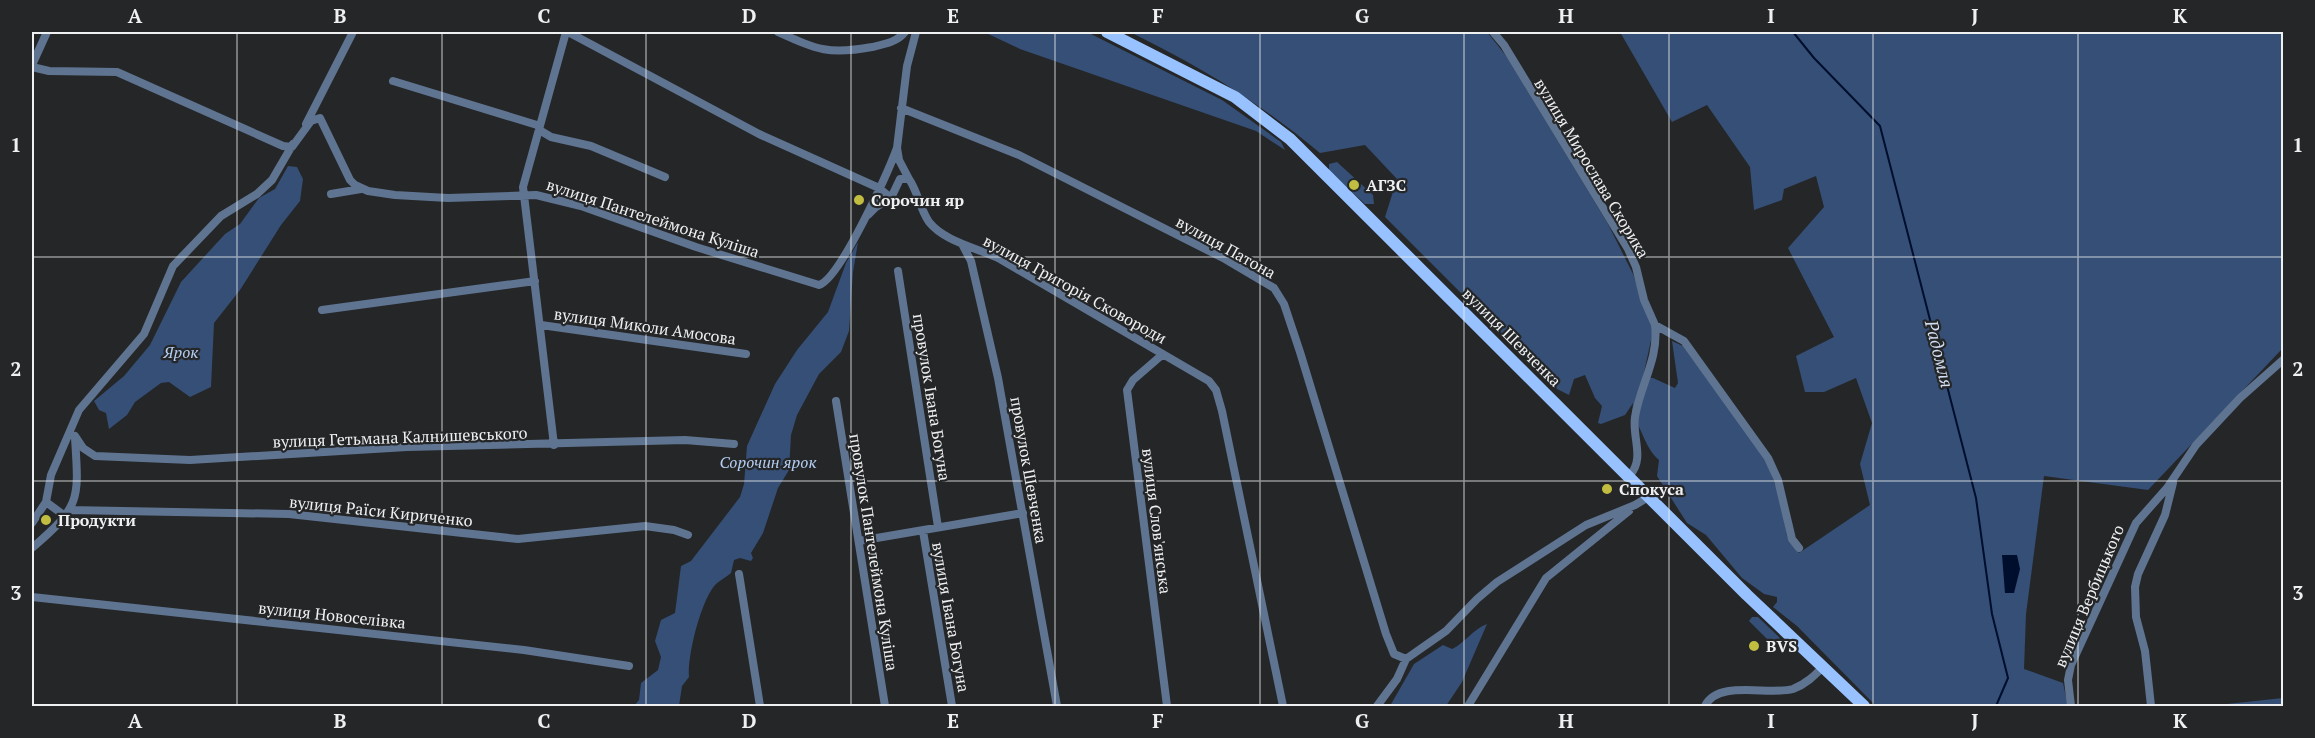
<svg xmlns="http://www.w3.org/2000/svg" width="2315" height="738" viewBox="0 0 2315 738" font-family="'PT Serif',serif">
<rect width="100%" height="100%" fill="#252628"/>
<path fill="#354f76" d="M984 32H1087L1222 100 1281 142 1285 150 1256 131 1020 49Z
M1130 32H1487L1507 57 1608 224 1633 274 1653 331 1643 377 1653 378 1675 388 1678 383 1672 341 1683 346 1766 460 1780 498 1787 536 1799 553 1870 505 1860 464 1872 423 1856 378 1824 392H1805L1796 356 1834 337 1788 248 1824 207 1816 176 1784 189 1782 200 1754 210 1750 167 1707 105 1672 122 1620 32H2283V348L2148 490 2044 476 2026 614 2024 669 2063 683 2068 706H1876L1797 626 1773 607 1777 602V597L1764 594 1742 578 1706 535 1687 523 1657 476 1659 460C1645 448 1643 430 1632 415L1633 403 1625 415 1601 424 1598 423 1602 406 1595 398 1585 375 1574 379 1569 395 1557 389 1385 217 1397 179 1365 145 1320 153C1259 102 1201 67 1130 32Z
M1337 162 1373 195 1374 204H1365L1329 171V164Z
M288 166 297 167 303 179 300 201 281 225 240 290 214 323 211 387 190 397 169 382 161 383 135 402 127 415 109 429 106 413 99 410 94 401 124 376 150 345 181 282 225 234 240 224 259 198 275 189Z
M858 242 853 272 849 331 841 352 819 374 797 415 791 435 789 470 778 488 763 533 751 553 753 558 751 561 740 558 734 560 731 573C727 577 720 580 716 584 701 599 687 657 689 677L682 686 679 706H634L639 700 641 683 658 670 661 657 655 641 661 620 675 613 681 566 691 561 740 497 744 484 747 446 775 384 797 350 828 312 846 263Z
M1752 617H1758L1779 637 1781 641 1777 646 1773 645 1749 621Z
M1487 624 1462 682 1446 706H1390L1414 664 1443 645 1452 649C1465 643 1473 629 1487 624Z
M2283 698V706H2208Z"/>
<path fill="#000e2e" d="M2002 555H2017L2020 569 2014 593H2005Z"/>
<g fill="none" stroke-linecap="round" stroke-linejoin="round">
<path stroke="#000e2e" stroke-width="2" d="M1793 32 1814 58 1880 126 1976 498 1992 614 2008 678 1996 706"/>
<path stroke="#5f7491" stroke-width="8" d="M568 32 759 134 879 188 891 198 900 179H909C918 192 920 209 929 222 945 242 978 248 1000 259L1209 381 1216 390 1222 411 1283 706
M778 32C818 50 829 55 872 47 885 44 897 42 905 32
M1493 32 1504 45 1628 249 1636 267 1644 300 1655 325 1684 341 1768 458 1778 480 1792 539 1799 548
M32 65 47 32
M32 67 49 71 117 72 283 146 292 147 311 121 320 118 350 180 355 185 368 191 395 195 448 198 536 195 581 206 696 247 819 285C840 279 888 172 897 148
M393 81 537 125 541 131 551 137 591 146 665 177
M901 108 1019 155 1225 259 1274 288 1284 304 1300 352 1386 634 1394 654 1406 659
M306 124 353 32
M909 179 899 160 897 148 907 66 916 32
M331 194 361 189
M868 215 876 207 891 198
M962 244 971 261 998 378 1057 706
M898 271 938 527
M322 310 535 281
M541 325 746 354
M1163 354 1133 380 1127 390 1167 706
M836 401 885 706
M75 436 83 448 95 456 190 460 407 447 685 440 734 444
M554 445 523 187 566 32
M1630 475C1645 458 1632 438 1635 417 1640 385 1659 359 1655 325
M46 502 65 516
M69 510 289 514 518 539 645 526 674 530 688 535
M32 523 46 502 51 475 79 410 144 334 173 266 221 216 257 194 272 180 293 144
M923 531 952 706
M859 541 1023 513
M32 548C81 506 79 500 75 438
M739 574 760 706
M32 597 524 650 629 666
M1377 706 1397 679 1406 659 1446 631 1477 599 1497 582 1586 525 1635 505 1650 496
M1468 706 1546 578 1629 511
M1705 706C1718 679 1769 696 1793 689 1806 684 1814 676 1823 667
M2071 706 2068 680 2071 665 2136 523 2167 488 2196 445 2240 398 2284 359
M2151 706 2145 651 2136 617 2135 587 2138 574 2165 515 2173 483"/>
<path stroke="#97c2ff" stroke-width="12" d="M1107 32 1235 97 1290 139 1747 595 1864 706"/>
</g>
<path fill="none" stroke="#eff0f1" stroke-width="1.5" stroke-opacity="0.55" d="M237 32V706M442 32V706M646 32V706M851 32V706M1055 32V706M1260 32V706M1464 32V706M1669 32V706M1873 32V706M2078 32V706M32 257H2284M32 481H2284"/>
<g fill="#c1bd40" stroke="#252628" stroke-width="2">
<circle cx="1354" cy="185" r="6"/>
<circle cx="859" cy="200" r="6"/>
<circle cx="1607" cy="489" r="6"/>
<circle cx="46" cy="520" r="6"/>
<circle cx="1754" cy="646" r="6"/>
</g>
<g text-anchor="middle" stroke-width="4.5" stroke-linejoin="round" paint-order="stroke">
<g font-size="16" fill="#eff0f1" stroke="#252628">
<text transform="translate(1592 168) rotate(59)" y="6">вулиця Мирослава Скорика</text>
<text transform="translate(653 218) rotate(18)" y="6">вулиця Пантелеймона Куліша</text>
<text transform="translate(1226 247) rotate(29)" y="6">вулиця Патона</text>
<text transform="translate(1075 289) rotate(29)" y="6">вулиця Григорія Сковороди</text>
<text transform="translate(645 326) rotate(8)" y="6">вулиця Миколи Амосова</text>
<text transform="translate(1512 337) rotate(45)" y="6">вулиця Шевченка</text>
<text transform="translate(932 397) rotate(81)" y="6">провулок Івана Богуна</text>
<text transform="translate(400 437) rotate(-2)" y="6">вулиця Гетьмана Калнишевського</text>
<text transform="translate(1029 470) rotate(80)" y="6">провулок Шевченка</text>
<text transform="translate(381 511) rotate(6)" y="6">вулиця Раїси Кириченко</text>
<text transform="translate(1157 521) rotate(83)" y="6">вулиця Слов'янська</text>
<text transform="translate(874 552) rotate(81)" y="6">провулок Пантелеймона Куліша</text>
<text transform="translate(2089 596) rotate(-67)" y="6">вулиця Вербицького</text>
<text transform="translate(332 615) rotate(6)" y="6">вулиця Новоселівка</text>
<text transform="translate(951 617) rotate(80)" y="6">вулиця Івана Богуна</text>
</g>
<g font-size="16" font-weight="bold" fill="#eff0f1" stroke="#252628" text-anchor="start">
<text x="1366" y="191">АГЗС</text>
<text x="871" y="206">Сорочин яр</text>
<text x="1619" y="495">Спокуса</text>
<text x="58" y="526">Продукти</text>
<text x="1766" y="652">BVS</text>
</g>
<g font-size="16" font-style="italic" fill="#b4cef2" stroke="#252628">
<text x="181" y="358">Ярок</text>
<text x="768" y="468">Сорочин ярок</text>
</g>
<g font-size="18" font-style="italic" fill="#d2dff2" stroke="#252628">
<text transform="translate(1939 354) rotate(76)" y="6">Радомля</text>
</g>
</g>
<rect width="2315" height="738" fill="none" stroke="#252628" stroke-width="66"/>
<rect x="33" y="33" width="2249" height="672" fill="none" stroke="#eff0f1" stroke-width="2"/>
<g font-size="20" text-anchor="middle" font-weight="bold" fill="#eff0f1">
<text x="135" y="23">A</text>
<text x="340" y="23">B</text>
<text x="544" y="23">C</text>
<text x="749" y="23">D</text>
<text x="953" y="23">E</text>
<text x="1158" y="23">F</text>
<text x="1362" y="23">G</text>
<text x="1566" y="23">H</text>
<text x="1771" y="23">I</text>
<text x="1975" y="23">J</text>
<text x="2180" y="23">K</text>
<text x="16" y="152">1</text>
<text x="2298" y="152">1</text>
<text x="16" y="376">2</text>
<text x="2298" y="376">2</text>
<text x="16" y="600">3</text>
<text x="2298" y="600">3</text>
<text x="135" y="728">A</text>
<text x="340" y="728">B</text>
<text x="544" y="728">C</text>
<text x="749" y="728">D</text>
<text x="953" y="728">E</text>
<text x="1158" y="728">F</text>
<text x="1362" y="728">G</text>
<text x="1566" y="728">H</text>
<text x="1771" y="728">I</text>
<text x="1975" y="728">J</text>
<text x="2180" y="728">K</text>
</g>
</svg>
